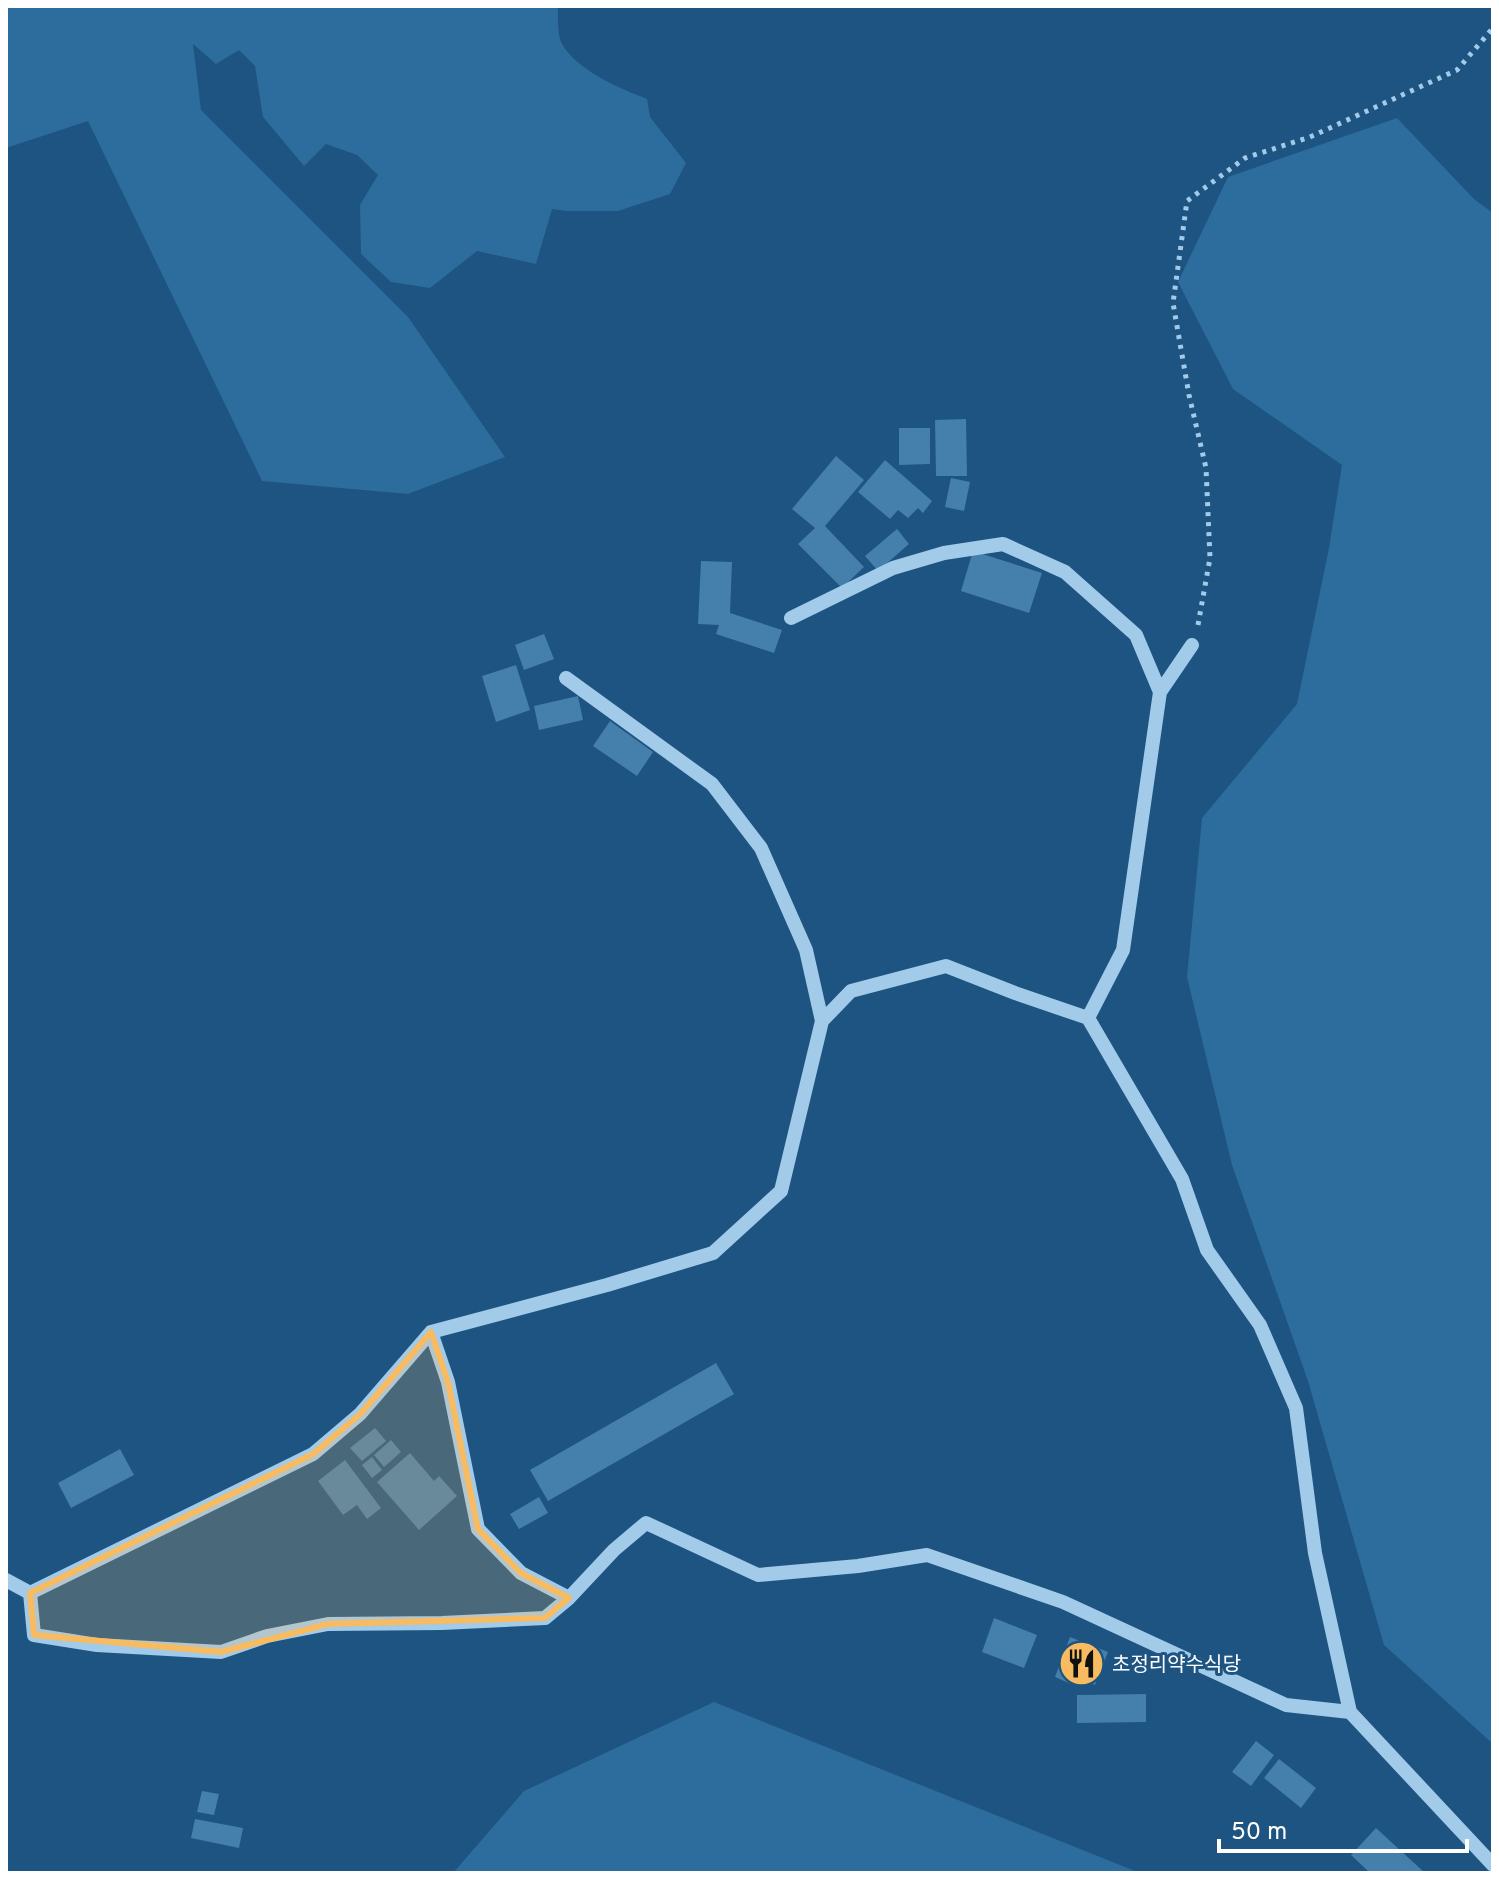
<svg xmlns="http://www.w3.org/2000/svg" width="1499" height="1879" viewBox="0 0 1499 1879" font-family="Overpass,'Noto Sans KR',sans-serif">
<rect width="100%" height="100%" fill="#1d5481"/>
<path fill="#2c6d9d" d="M6 6H558C558 17 557 34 562 44 578 71 619 88 647 99L650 117 686 163 670 194 618 211H567L552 209 536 264 477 251 430 288 391 282 361 254 360 205 378 175 357 155 326 144 304 166 263 117 255 66 239 50 216 64 193 44 201 110 408 317 505 457 408 494 262 481 88 121 6 148Z
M1397 118 1474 199 1493 213V1744L1384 1645 1308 1381 1232 1165 1187 977 1202 818 1297 704 1329 548 1342 465 1233 389 1178 282 1228 177Z
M714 1702 1140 1873H453L524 1791Z"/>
<path fill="#457fab" d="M966 419 967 476H936L935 420Z
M899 428H930V464L899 465Z
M836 456 864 480 825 526 864 567 842 588 798 544 815 528 792 509Z
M885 460 932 501 923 513 918 508 908 518 898 510 890 519 858 492Z
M951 478 970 482 964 511 945 507Z
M897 529 909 544 878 571 865 556Z
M973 551 1042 573 1029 613 961 591Z
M701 561 732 562 730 613 782 630 774 653 716 634 719 625 698 624Z
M544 634 554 659 524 670 515 645Z
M516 665 530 710 496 722 482 676Z
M578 696 583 720 539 730 534 706Z
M610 721 653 752 637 776 593 746Z
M716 1363 734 1394 548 1501 530 1470Z
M375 1428 386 1441 362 1461 350 1448Z
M391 1440 401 1452 384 1467 374 1455Z
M120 1449 134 1475 71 1508 58 1483Z
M410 1453 434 1481 439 1476 457 1496 419 1530 377 1482Z
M372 1457 382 1470 372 1478 362 1465Z
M345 1460 381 1508 367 1519 357 1505 343 1515 318 1481Z
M539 1497 548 1513 519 1529 510 1514Z
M994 1618 1037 1635 1024 1668 982 1652Z
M1070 1637 1108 1652 1095 1685 1073 1676 1071 1684 1055 1677Z
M1146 1694V1722L1077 1723V1695Z
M1256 1741 1274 1755 1251 1786 1232 1772Z
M1279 1759 1316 1788 1301 1808 1264 1778Z
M202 1791 219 1794 214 1815 197 1812Z
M195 1819 243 1828 239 1848 191 1838Z
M1376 1828 1425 1873H1370L1351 1855Z"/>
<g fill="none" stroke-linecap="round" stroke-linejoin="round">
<path stroke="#a2cae9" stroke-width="5" stroke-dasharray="4 6" stroke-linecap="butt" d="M1198 625 1210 558 1206 468 1189 395 1173 303 1187 201 1245 158 1310 137 1457 70 1493 28"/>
<path stroke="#a2cae9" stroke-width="14" d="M791 618 893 568 944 553 1003 544 1065 572 1136 635 1160 692 1192 645
M566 678 712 784 761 848 806 950 822 1021 851 991 946 966 1015 993 1088 1018
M1160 692 1123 950 1088 1018 1182 1179 1207 1250 1260 1325 1296 1408 1315 1553 1350 1712 1493 1865
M6 1580 30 1593 313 1454 360 1414 431 1332 607 1285 713 1253 781 1191 822 1021
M30 1593 34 1635 97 1645 221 1652 267 1636 328 1624 442 1623 545 1618 569 1598 521 1573 478 1529 448 1382 431 1332
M569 1598 614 1550 646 1523 758 1575 858 1566 927 1555 1063 1602 1286 1705 1350 1712"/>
</g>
<path fill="#f9bb60" fill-opacity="0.2" stroke="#f9bb60" stroke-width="6" stroke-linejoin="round" d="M431 1332 448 1382 478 1529 521 1573 569 1598 545 1618 328 1624 221 1652 34 1635 30 1593 313 1454 360 1414Z"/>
<defs>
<symbol id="restaurant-disc" viewBox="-11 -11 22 22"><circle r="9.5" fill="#f9bb60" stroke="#1d5481"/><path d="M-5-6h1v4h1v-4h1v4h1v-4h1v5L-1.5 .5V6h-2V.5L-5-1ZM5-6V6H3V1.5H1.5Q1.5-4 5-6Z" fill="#111"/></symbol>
</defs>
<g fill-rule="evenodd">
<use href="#restaurant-disc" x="1056" y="1638" width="51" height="51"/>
</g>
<g text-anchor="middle" stroke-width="6" stroke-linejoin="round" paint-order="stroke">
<g font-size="20" fill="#fff" stroke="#1d5481" text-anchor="start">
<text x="1112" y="1671">초정리약수식당</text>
</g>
</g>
<rect width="1499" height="1879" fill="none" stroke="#ffffff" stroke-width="16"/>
<path d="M1219 1839v12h248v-12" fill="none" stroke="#ffffff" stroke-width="4"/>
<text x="1231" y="1839" font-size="24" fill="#ffffff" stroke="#1d5481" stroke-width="6" paint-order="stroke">50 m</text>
</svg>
